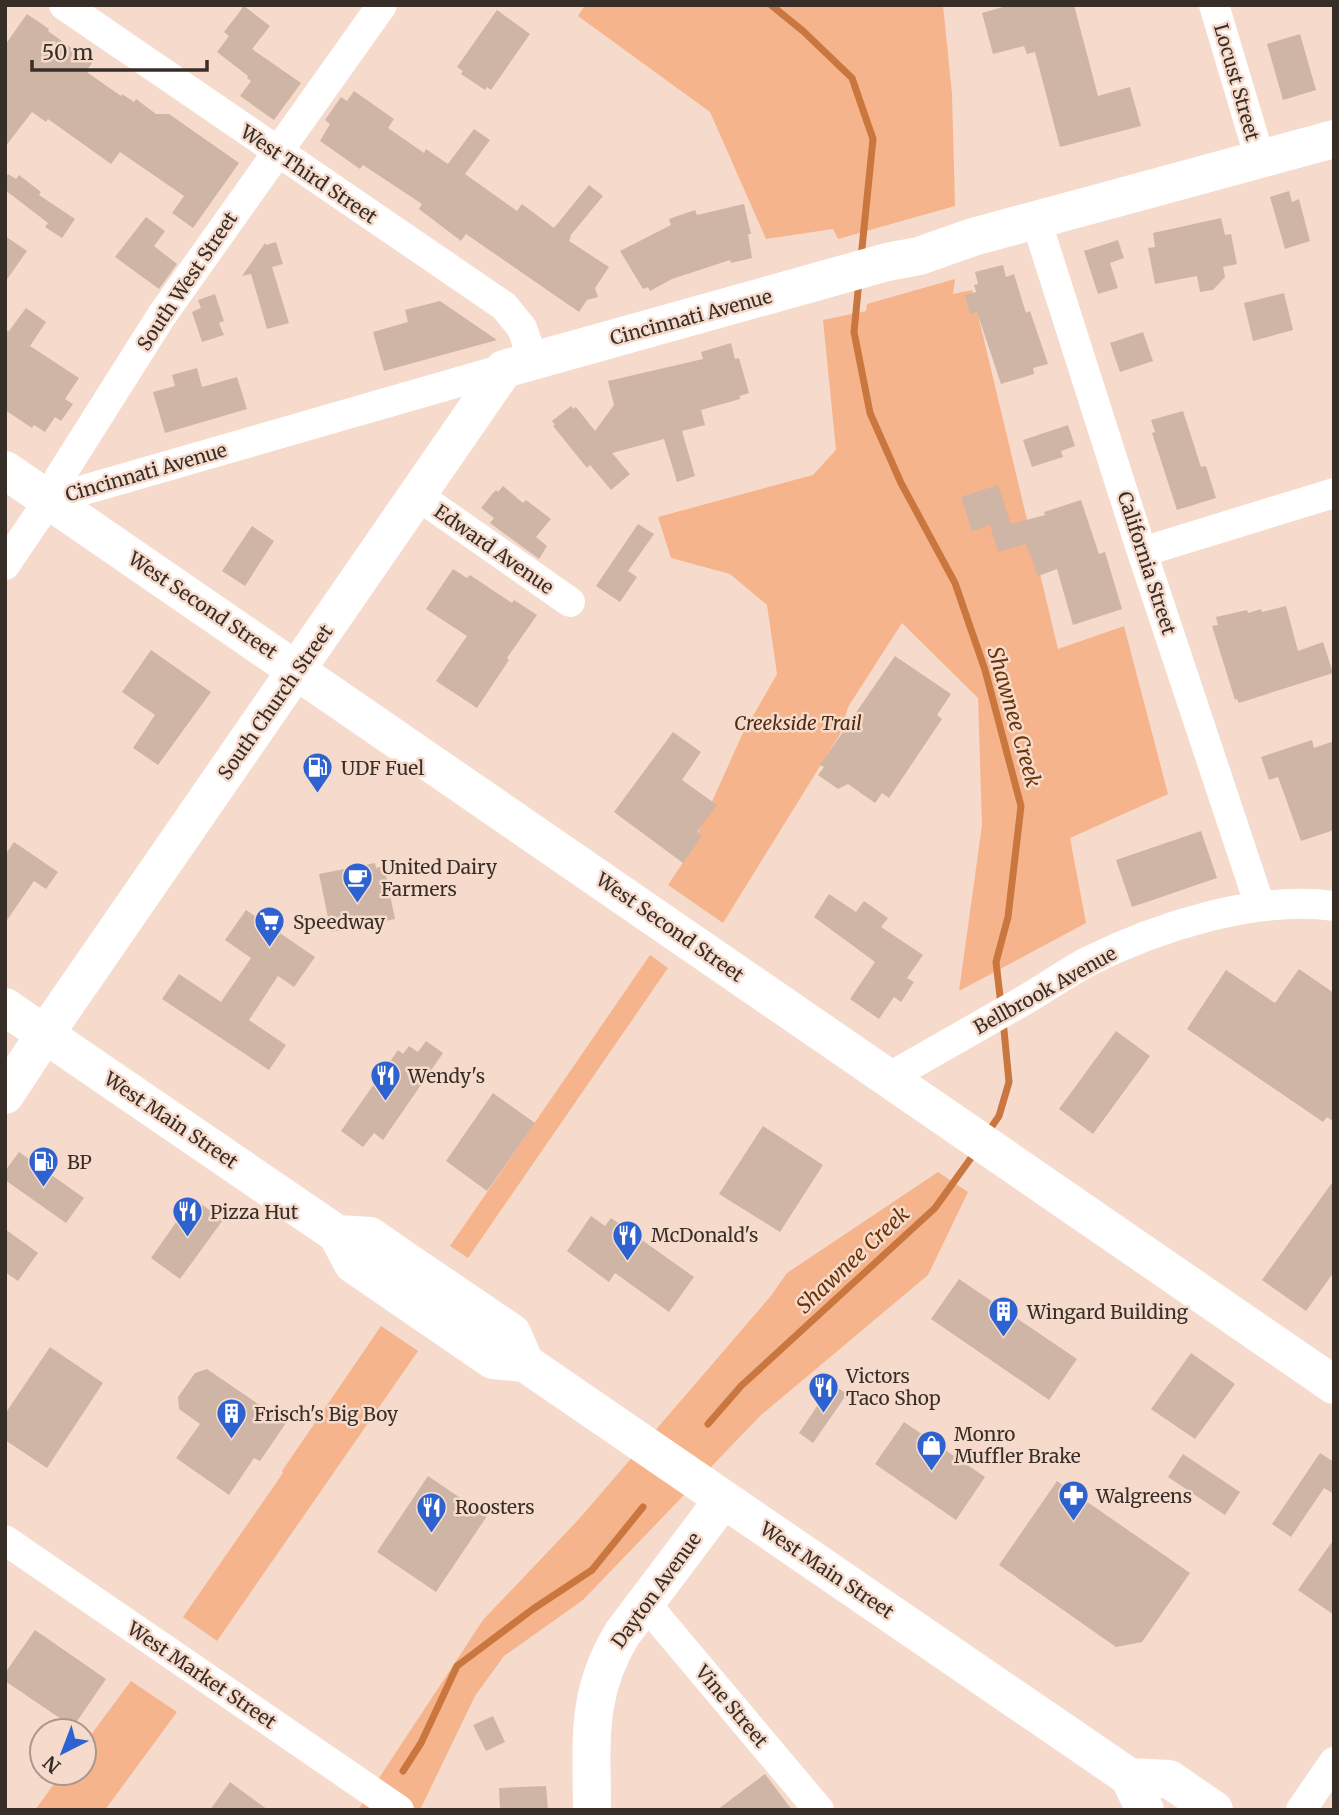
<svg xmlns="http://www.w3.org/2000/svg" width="1339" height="1815" viewBox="0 0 1339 1815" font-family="Merriweather,serif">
<rect width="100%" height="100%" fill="#f6dbcc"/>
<path fill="#f5b48c" d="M585 5H943L952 94 955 206 838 239 833 229 766 239 710 112 578 16Z
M955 279 953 294 972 290 1058 649 1124 626 1168 794 1070 838 1086 923 959 991 982 825 978 698 902 623 848 707 840 734 723 923 668 885 688 855 742 735 777 674 767 605 730 574 671 558 658 517 813 475 836 450 823 320 866 311 867 304Z
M650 955 668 968 468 1258 450 1246Z
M938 1172 968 1192 928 1275 761 1415 583 1600 504 1656 475 1696 420 1810H358L483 1620 579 1519 770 1297 787 1273Z
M381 1326 418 1351 217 1641 183 1617 283 1473 282 1471Z
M131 1681 177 1712 105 1810H35L62 1773H84V1744Z"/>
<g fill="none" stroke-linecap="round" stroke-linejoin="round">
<path stroke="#ca773f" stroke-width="7" d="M771 5 803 31 852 78 873 139 861 258
M859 281 854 332 870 413 901 483 955 583 985 670 1021 806 1008 917 996 962 1001 1005
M988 1132 999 1116 1009 1082 1003 1020
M708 1424 741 1386 935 1208 976 1151
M403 1771 421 1743 457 1666 533 1609 592 1570 643 1507"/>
</g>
<path fill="#cfb5a6" d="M1010 5H1074L1098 96 1130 87 1141 126 1060 147 1035 52 1027 54 1024 46 993 54 982 13Z
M244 6 270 26 252 49 301 83 274 120 240 96 251 81 247 78 248 76 217 52 229 36 224 32Z
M497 10 530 34 491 90 487 87 485 90 461 74 463 71 457 67Z
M27 14 49 29 48 31 92 63 87 70 88 73 121 96 122 94 134 102 136 99 156 114H169L239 163 193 228 172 213 184 196 120 152 111 164 48 119 46 122 32 112 5 147V45Z
M1300 34 1316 90 1283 100 1267 44Z
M354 91 394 119 388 128 424 153 426 149 448 164 474 129 490 140 465 174 517 211 522 204 554 228 589 185 603 196 570 236 571 237 569 241 609 267 595 288 598 297 587 300 579 312 466 234 461 241 419 209 422 204 363 165 360 169 320 141 330 124 325 120 341 97 347 101Z
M8 174 16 179 19 175 41 192 39 195 75 219 62 238 45 227 48 223 5 190V178Z
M1289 191 1292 202 1299 199 1310 241 1285 249 1270 197Z
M744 204 751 234H748L752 258 731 263 730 260 672 279 650 291 648 287 643 289 620 251 671 225 669 219 695 210 697 215Z
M146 217 165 231 154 246 177 264 159 289 115 257Z
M1221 218 1225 235 1231 234 1237 264 1223 267 1225 277 1213 290 1200 292 1197 276 1155 284 1148 248 1155 247 1153 233Z
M5 236 27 251 5 282Z
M1118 240 1124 258 1110 263 1118 288 1098 294 1084 251Z
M276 242 283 264 272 267 289 323 267 329 251 274 242 276 265 243 266 245Z
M1003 265 1006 277 1014 274 1026 313 1030 311 1048 364 1033 368 1034 374 1001 384 977 312 970 314 965 295 976 292 974 285 978 284 975 272Z
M1284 293 1293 330 1253 341 1244 303Z
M215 294 224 321 219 323 224 335 202 342 192 312 201 308 198 300Z
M440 301 497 340 384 371 373 332 408 322 405 310Z
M26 308 46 322 30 346 79 378 65 399 73 404 61 421 55 417 45 432 34 425 32 428 5 410V331H9Z
M1143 332 1153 361 1120 372 1110 343Z
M731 343 735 359 739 358 749 393 740 396V399L701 410 705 425 682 431 695 476 677 482 664 439 612 453 630 474 611 490 590 465 587 468 553 426 555 425 552 421 571 406 573 409 576 407 595 431 614 405 608 381 703 359 701 352Z
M197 368 202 387 237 377 247 409 165 433 153 392 175 386 172 375Z
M1183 411 1201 467 1206 466 1216 498 1177 510 1152 433 1155 432 1151 420Z
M1068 425 1075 446 1061 451 1063 457 1032 467 1023 440Z
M998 485 1011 524 1045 515 1044 512 1081 500 1099 554 1105 552 1122 609 1073 625 1057 569 1038 576 1026 544 998 552 990 525 972 531 961 497Z
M503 486 523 503 526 500 551 519 536 537 547 546 539 559 490 523 494 518 481 508 493 493 496 490 498 492Z
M638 524 654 534 628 571 637 577 620 602 596 586Z
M252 526 274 541 245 586 222 571Z
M453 569 467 578 470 575 512 603 514 600 537 615 507 658 509 660 477 708 436 681 467 636 426 609Z
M1286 606 1298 651 1323 642 1333 673 1239 703 1237 699 1235 700 1212 626 1218 625 1216 617 1247 610 1248 613 1261 609 1262 612Z
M151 650 211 692 158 765 133 748 155 715 122 692Z
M895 656 951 694 937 715 942 719 889 798 882 793 875 803 848 784 838 789 818 775 824 767 820 765Z
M673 732 701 752 682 780 717 805 697 832 702 836 683 863 614 812Z
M1312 740 1314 748 1334 741V830L1301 841 1278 777 1269 780 1261 757Z
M1201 831 1217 878 1132 907 1116 860Z
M14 842 58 872 46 889 34 881 5 923V855Z
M375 863 376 868 384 866 395 919 331 932 319 874Z
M829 894 856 912 864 901 888 918 881 927 923 955 907 978 914 982 901 1002 894 997 879 1019 850 999 875 962 814 917Z
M246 910 315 957 294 987 278 976 249 1020 286 1045 269 1070 162 999 179 974 221 1002 251 958 225 940Z
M1299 969 1334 993V1122L1327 1117 1323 1122 1187 1029 1226 970 1275 1003Z
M1116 1031 1150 1056 1093 1134 1059 1109Z
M426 1041 443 1053 383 1140 374 1133 363 1147 341 1131 398 1050 403 1054 409 1046 418 1052Z
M493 1093 535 1123 487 1191 446 1161Z
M763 1126 823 1165 780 1232 719 1194Z
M19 1152 84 1198 66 1223 5 1180V1171Z
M1334 1180V1272L1306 1311 1262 1280Z
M193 1198 223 1220 180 1279 151 1258Z
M591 1216 605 1226 611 1218 694 1277 669 1312 615 1273 609 1282 567 1251Z
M5 1229 38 1253 18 1281 5 1272Z
M959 1279 1077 1359 1049 1400 931 1319Z
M50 1347 103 1383 47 1468 5 1440V1414Z
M1191 1353 1235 1384 1195 1439 1151 1409Z
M207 1369 286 1423 260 1461 254 1458 229 1495 176 1458 200 1424 179 1409 178 1397 195 1373Z
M832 1384 847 1394 813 1443 799 1433Z
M904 1422 985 1477 956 1520 875 1464Z
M1320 1453 1334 1462V1494L1324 1488 1291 1537 1272 1524Z
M1183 1454 1240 1492 1225 1515 1168 1477Z
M428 1476 487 1516 436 1592 377 1552Z
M1057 1481 1190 1573 1142 1642 1116 1647 999 1565Z
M1334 1539V1615L1298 1590Z
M35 1630 106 1679 73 1727 5 1681V1673Z
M493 1716 505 1742 486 1751 473 1725Z
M765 1774 792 1810H717Z
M230 1782 268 1810H210Z
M546 1786 548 1810H500L499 1788Z"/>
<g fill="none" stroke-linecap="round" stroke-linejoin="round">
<path stroke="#fff" stroke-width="30" d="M64 5 504 306 522 328 533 360
M1214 5 1260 159
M1036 220 1142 552 1260 906
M417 495 570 602
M49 500 504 369
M1142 552 1334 493
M5 565 49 500 59 478 162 315 382 5
M888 1078C933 1052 978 1027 1023 1001 1044 989 1065 974 1087 962 1157 927 1256 895 1334 906
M5 1540 399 1810
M645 1603 819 1810
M1301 1810 1334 1762"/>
<path stroke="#fff" stroke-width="38" d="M5 470 1334 1385
M5 1007 337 1234 353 1264 493 1360 525 1363 1129 1777 1145 1810
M337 1234 370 1236 409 1263 512 1333 525 1363
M1129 1777 1169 1779 1214 1810
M592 1810C592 1742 585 1695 622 1634L723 1500"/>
<path stroke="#fff" stroke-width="38" d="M5 1095 45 1034 504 369 887 262 919 256 973 237 1334 139"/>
</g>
<defs>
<symbol id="fuel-pin" viewBox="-11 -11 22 30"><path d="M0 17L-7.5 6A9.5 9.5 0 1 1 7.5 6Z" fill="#2d62d0" stroke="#f6dbcc"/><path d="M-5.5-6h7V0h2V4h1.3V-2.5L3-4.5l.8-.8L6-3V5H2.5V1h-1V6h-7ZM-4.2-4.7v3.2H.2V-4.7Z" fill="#fff"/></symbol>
<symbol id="cafe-pin" viewBox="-11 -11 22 30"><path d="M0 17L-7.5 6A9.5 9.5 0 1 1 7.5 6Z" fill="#2d62d0" stroke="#f6dbcc"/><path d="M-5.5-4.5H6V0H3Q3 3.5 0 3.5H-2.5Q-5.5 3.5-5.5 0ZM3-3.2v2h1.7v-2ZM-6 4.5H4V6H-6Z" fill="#fff"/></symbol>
<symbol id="supermarket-pin" viewBox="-11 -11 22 30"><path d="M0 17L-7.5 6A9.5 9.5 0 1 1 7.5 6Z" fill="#2d62d0" stroke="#f6dbcc"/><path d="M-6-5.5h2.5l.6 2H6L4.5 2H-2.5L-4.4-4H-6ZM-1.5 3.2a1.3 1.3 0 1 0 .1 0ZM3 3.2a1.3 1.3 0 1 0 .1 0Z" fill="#fff"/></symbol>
<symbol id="restaurant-pin" viewBox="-11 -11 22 30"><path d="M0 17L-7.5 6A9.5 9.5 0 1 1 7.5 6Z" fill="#2d62d0" stroke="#f6dbcc"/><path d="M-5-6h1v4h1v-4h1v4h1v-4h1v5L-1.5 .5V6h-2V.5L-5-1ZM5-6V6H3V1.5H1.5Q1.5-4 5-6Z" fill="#fff"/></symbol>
<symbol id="building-pin" viewBox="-11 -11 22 30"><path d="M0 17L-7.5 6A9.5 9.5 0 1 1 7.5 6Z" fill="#2d62d0" stroke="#f6dbcc"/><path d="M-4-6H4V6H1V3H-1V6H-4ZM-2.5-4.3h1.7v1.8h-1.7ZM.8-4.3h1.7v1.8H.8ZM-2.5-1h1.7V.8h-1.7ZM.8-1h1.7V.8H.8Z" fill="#fff"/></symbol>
<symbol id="shop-pin" viewBox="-11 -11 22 30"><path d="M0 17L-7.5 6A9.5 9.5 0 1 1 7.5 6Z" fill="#2d62d0" stroke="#f6dbcc"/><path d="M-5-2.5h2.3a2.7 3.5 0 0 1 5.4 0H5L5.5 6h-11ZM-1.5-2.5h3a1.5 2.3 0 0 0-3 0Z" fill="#fff"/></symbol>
<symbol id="pharmacy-pin" viewBox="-11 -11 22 30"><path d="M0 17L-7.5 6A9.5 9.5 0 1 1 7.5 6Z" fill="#2d62d0" stroke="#f6dbcc"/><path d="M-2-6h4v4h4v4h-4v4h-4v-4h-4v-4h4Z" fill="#fff"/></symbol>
</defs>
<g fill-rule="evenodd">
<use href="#fuel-pin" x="300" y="750" width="35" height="47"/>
<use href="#cafe-pin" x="340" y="860" width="35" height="47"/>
<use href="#supermarket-pin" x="252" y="904" width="35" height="47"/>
<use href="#restaurant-pin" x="368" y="1058" width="35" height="47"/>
<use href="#fuel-pin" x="26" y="1144" width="35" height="47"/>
<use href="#restaurant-pin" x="170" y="1194" width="35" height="47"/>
<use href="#restaurant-pin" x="610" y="1218" width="35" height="47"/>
<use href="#building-pin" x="986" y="1294" width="35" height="47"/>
<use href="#restaurant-pin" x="806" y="1370" width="35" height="47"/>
<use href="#building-pin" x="214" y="1396" width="35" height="47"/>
<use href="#shop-pin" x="914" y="1428" width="35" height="47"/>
<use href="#pharmacy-pin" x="1056" y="1478" width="35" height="47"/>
<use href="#restaurant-pin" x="414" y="1490" width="35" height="47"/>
</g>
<g text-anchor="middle" stroke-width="5" stroke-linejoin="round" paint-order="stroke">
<g font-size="19" fill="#382e28" stroke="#f6dbcc">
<text transform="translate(1237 82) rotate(74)" y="7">Locust Street</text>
<text transform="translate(309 174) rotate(34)" y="7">West Third Street</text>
<text transform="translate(187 281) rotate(-56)" y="7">South West Street</text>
<text transform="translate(691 317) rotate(-15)" y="7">Cincinnati Avenue</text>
<text transform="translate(146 472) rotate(-16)" y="7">Cincinnati Avenue</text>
<text transform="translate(494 549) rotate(35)" y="7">Edward Avenue</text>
<text transform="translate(1147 563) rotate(72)" y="7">California Street</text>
<text transform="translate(203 605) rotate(34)" y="7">West Second Street</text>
<text transform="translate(275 702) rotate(-55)" y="7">South Church Street</text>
<text transform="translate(670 927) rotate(35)" y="7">West Second Street</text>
<text transform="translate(1045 990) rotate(-29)" y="7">Bellbrook Avenue</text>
<text transform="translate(171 1120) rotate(34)" y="7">West Main Street</text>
<text transform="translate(827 1570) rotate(34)" y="7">West Main Street</text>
<text transform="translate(656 1590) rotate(-54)" y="7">Dayton Avenue</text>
<text transform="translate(202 1675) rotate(34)" y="7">West Market Street</text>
<text transform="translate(732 1706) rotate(50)" y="7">Vine Street</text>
</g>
<g font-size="19" font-style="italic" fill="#4d2b13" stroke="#f6dbcc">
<text x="798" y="730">Creekside Trail</text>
</g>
<g font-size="19" fill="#382e28" stroke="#f6dbcc" text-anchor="start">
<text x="341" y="775">UDF Fuel</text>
<text x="381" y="874">United Dairy<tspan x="381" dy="22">Farmers</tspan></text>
<text x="293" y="929">Speedway</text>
<text x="408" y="1083">Wendy's</text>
<text x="67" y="1169">BP</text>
<text x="210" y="1219">Pizza Hut</text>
<text x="651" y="1242">McDonald's</text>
<text x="1027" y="1319">Wingard Building</text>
<text x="846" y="1383">Victors<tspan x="846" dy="22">Taco Shop</tspan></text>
<text x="254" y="1421">Frisch's Big Boy</text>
<text x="954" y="1441">Monro<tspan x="954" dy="22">Muffler Brake</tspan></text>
<text x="1096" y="1503">Walgreens</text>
<text x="455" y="1514">Roosters</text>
</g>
<g font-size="21" font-style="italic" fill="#693306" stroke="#f6dbcc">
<text transform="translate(1014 717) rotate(74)" y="7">Shawnee Creek</text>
<text transform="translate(853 1260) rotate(-43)" y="7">Shawnee Creek</text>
</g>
</g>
<rect width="1339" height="1815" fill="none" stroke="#382e28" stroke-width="14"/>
<g transform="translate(63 1752) rotate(222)"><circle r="33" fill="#f6dbcc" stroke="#aa968a" stroke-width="2"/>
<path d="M0-5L12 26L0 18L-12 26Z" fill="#2d62d0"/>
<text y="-10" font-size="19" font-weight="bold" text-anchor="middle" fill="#382e28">N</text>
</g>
<path d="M32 60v10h175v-10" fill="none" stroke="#382e28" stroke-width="3.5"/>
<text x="42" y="60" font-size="21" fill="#382e28" stroke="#f6dbcc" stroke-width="5" paint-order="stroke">50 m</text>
</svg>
